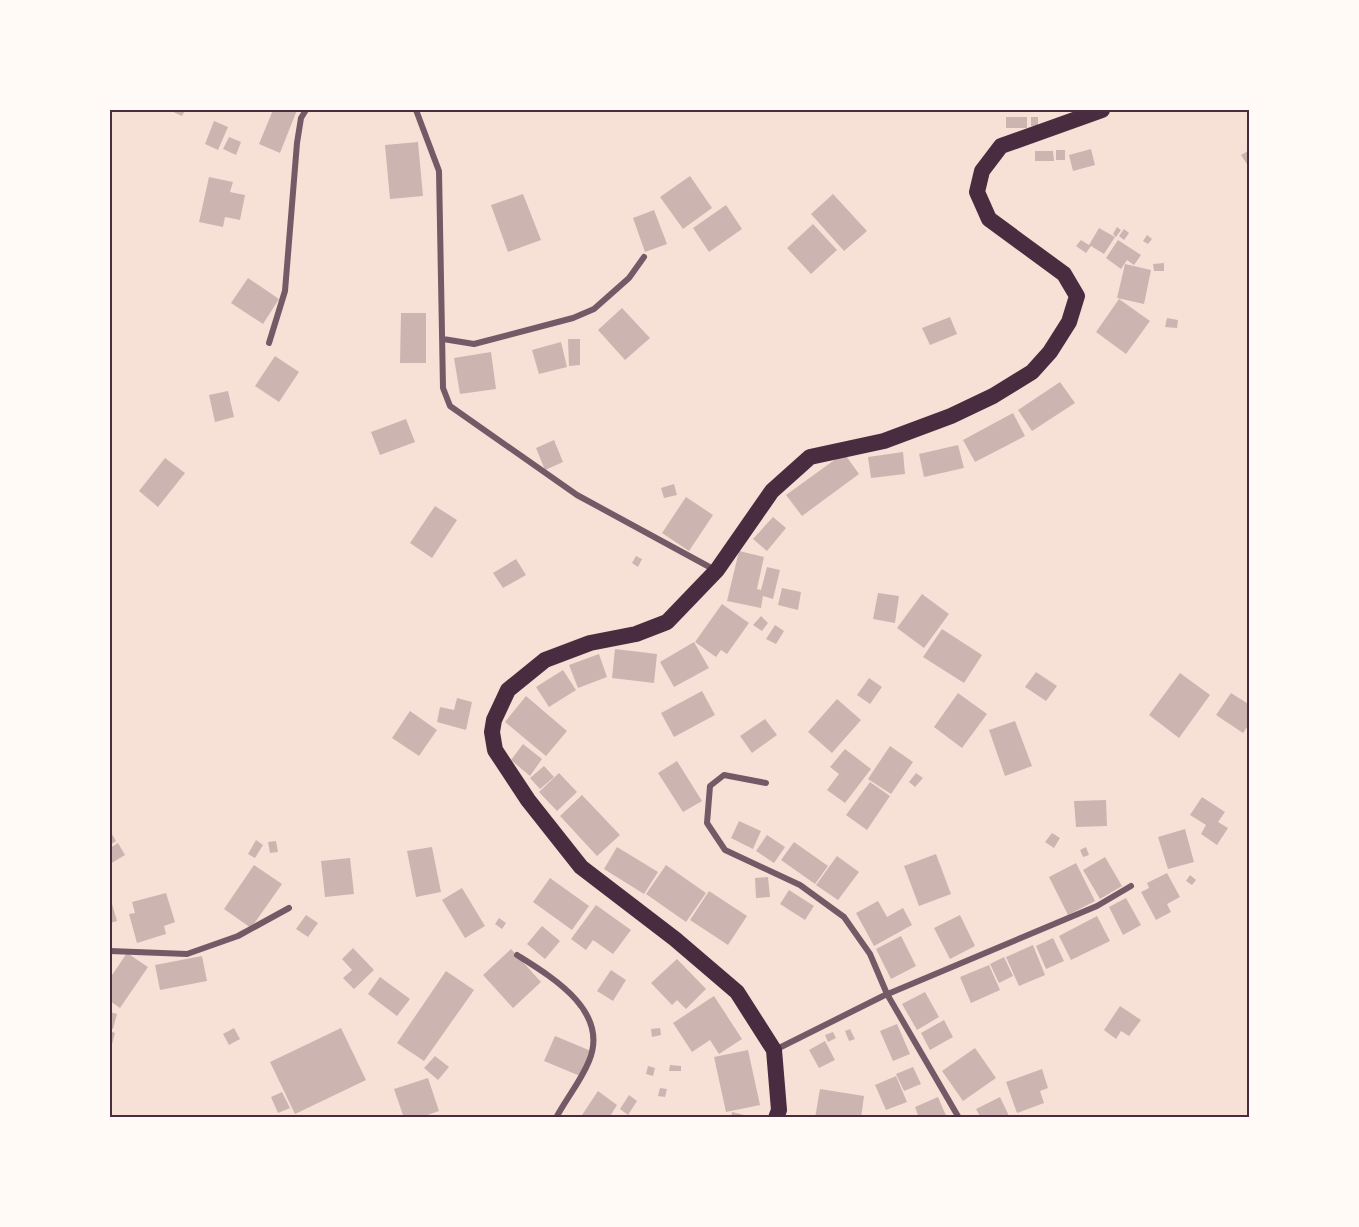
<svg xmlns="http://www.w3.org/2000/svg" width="1359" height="1227" viewBox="0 0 1359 1227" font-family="Karla,sans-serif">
<rect width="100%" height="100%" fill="#f7e1d7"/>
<path fill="#ccb4b1" d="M169 110H185L182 116Z
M273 110H297L280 153 259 144Z
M1006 117H1027V128H1006Z
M1031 117H1038V126H1031Z
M214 121 228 127 218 150 205 144Z
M229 137 241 142 236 155 223 149Z
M418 142 423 196 390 199 385 145Z
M1091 149 1095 165 1073 171 1069 155Z
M1056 150H1065V160H1056Z
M1250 150V169L1241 155Z
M1035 151H1053L1054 161H1035Z
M690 176 712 208 683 229 660 197Z
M209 177 233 182 230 192 245 195 240 220 225 217 223 227 199 222Z
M523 194 541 240 508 252 491 205Z
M833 194 867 231 844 251 811 214Z
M726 205 742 229 709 252 693 228Z
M654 210 667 244 645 252 633 218Z
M813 224 837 250 811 274 787 248Z
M1117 227 1121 230 1116 237 1113 234Z
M1099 228 1115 237 1104 254 1091 246 1086 253 1076 246 1081 240 1089 245Z
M1124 229 1129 233 1124 240 1119 236Z
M1147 235 1152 239 1148 244 1143 241Z
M1118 240 1141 255 1134 265 1127 260 1121 269 1106 258Z
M1164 263V271H1154L1153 264Z
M1125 264 1151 270 1144 304 1117 298Z
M248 278 279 299 263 324 231 303Z
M1119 299 1150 321 1126 354 1096 332Z
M622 308 650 338 625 360 598 330Z
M401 313H426V363H400Z
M950 317 957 334 930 345 922 328Z
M1167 318 1178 320 1177 328 1165 327Z
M568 339H580V365L569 366Z
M561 342 567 367 539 374 532 350Z
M491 352 496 389 460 394 454 358Z
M275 356 299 372 279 402 255 386Z
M1060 382 1075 403 1032 431 1018 410Z
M228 391 234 417 215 422 209 395Z
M1013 413 1025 436 975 462 963 440Z
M406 419 415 442 380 455 371 432Z
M554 440 563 462 545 470 536 448Z
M958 445 964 468 924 477 919 454Z
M903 452 905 474 871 478 868 457Z
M844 453 859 474 802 516 786 495Z
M165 458 185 473 158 507 139 491Z
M674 484 677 495 664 498 661 488Z
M686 497 713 515 689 551 662 533Z
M435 506 457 520 432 558 410 543Z
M773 517 786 528 767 551 753 539Z
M739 551 764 557 757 589 761 590 767 567 780 570 773 599 763 596 761 608 727 601Z
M636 556 642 559 638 567 632 563Z
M516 559 526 575 503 588 493 573Z
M782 588 801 592 798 610 778 605Z
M878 593 899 596 895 623 873 619Z
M922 594 949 614 924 648 897 628Z
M722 604 749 623 727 654 721 650 716 657 695 642Z
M761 616 768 623 762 631 753 625Z
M775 625 784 631 776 644 766 639Z
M942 629 982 655 964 683 923 657Z
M694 642 709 668 674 687 660 662Z
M615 649 657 654 654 683 612 678Z
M599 654 607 677 578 688 569 665Z
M563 670 576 690 549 707 536 687Z
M1036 672 1057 686 1046 701 1025 687Z
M1180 673 1210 695 1179 738 1149 715Z
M869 678 882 687 870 704 857 695Z
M702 691 715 715 674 737 661 713Z
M958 693 987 714 962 748 934 727Z
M1231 693 1250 705V723L1243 733 1216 715Z
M526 696 567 731 546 756 505 722Z
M457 698 472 702 466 730 437 722 440 707 454 710Z
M837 699 861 720 832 753 808 732Z
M410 711 437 730 419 756 392 738Z
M765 719 777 735 752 753 740 736Z
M1015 721 1032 766 1005 776 989 730Z
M523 744 542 759 530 776 511 760Z
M890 746 913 762 891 794 868 779Z
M845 749 871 769 845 803 827 790 839 774 830 767Z
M677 761 702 801 683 812 658 773Z
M544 766 554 777 540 789 530 778Z
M559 773 577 792 557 811 539 792Z
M916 773 923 778 915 787 909 782Z
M870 782 890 796 867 830 846 815Z
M582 795 620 835 597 856 560 816Z
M1202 797 1225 812 1218 822 1228 828 1217 845 1201 834 1206 825 1190 815Z
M1106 800 1107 826 1076 827 1074 801Z
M739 821 761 831 753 849 731 838Z
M1185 829 1194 862 1168 869 1158 837Z
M110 831 116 841 110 845Z
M1052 833 1060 838 1054 848 1045 842Z
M767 835 785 847 774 863 756 851Z
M256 840 263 845 255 858 248 854Z
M276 841 278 852 270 853 268 842Z
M794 842 828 866 815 884 781 860Z
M118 843 125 855 110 864V848Z
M432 847 441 892 416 897 407 851Z
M617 847 658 872 644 894 604 869Z
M1086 847 1089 855 1083 857 1080 850Z
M936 854 951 894 919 906 904 866Z
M837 856 859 872 838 900 816 885Z
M1105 857 1122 886 1100 899 1083 870Z
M350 858 354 894 325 897 321 861Z
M1076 863 1095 901 1068 915 1049 877Z
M254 865 282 884 251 928 224 909Z
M666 865 706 893 686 922 646 894Z
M1167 873 1180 897 1167 904 1171 912 1156 920 1141 892 1149 888 1147 883Z
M1190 875 1196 880 1192 885 1186 881Z
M768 877 770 897 756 898 755 878Z
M550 878 589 906 572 930 533 902Z
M462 888 485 926 465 938 442 900Z
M789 890 814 906 805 920 780 904Z
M709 891 747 916 728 945 690 920Z
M166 893 175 922 164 926 166 934 137 943 129 914 135 913 132 902Z
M110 897 117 921 110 923Z
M1126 898 1141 925 1123 935 1109 907Z
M878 901 887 917 903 908 912 925 874 946 856 913Z
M596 905 631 930 613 954 593 940 586 950 571 939Z
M306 915 318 923 308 937 296 929Z
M960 915 975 946 950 959 934 928Z
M1097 916 1110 941 1071 960 1059 936Z
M499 918 506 923 502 929 495 924Z
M542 926 560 941 545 959 527 944Z
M901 936 916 966 891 979 876 949Z
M1053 938 1064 961 1046 969 1036 946Z
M1033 945 1045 975 1019 986 1006 957Z
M353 948 374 970 354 989 343 978 352 970 342 959Z
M511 949 541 982 513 1008 483 975Z
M127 953 148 967 120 1008 110 1001V978Z
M202 956 207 981 160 990 155 965Z
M1004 957 1013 976 999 983 990 964Z
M677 959 706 989 686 1009 677 1000 672 1005 651 983Z
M989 965 1000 990 971 1003 960 977Z
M611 970 626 980 613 1001 597 991Z
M446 971 474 990 424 1061 397 1043Z
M380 977 410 999 397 1016 368 994Z
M925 992 939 1017 917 1030 902 1004Z
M714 996 742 1039 719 1054 710 1040 692 1052 673 1023Z
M1120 1006 1141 1020 1129 1036 1121 1031 1116 1039 1104 1030Z
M110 1012 117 1014 113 1029 110 1028Z
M944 1020 953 1037 930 1050 921 1033Z
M897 1024 910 1054 893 1061 880 1031Z
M234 1028 240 1039 229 1045 223 1034Z
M341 1028 366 1080 295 1114 270 1062Z
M660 1028 661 1035 652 1037 651 1029Z
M850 1029 855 1039 849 1041 845 1031Z
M110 1031 115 1033 110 1052Z
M833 1032 836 1038 828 1042 825 1035Z
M555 1036 591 1051 580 1076 544 1061Z
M825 1041 835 1060 819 1068 809 1050Z
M975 1048 996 1078 963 1101 942 1071Z
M748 1050 760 1105 726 1112 714 1057Z
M435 1056 449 1067 438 1080 424 1068Z
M670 1065 681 1066V1071H669Z
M648 1066 655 1068 653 1076 646 1074Z
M913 1067 921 1084 904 1091 896 1074Z
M1042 1069 1048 1088 1040 1091 1044 1103 1017 1113 1006 1082Z
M896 1076 907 1102 886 1110 875 1085Z
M428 1078 439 1111 419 1118H404L394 1089Z
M660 1088 667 1089 665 1097 658 1096Z
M820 1089 864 1096 861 1118H815Z
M598 1091 617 1105 609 1118H580Z
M282 1092 290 1108 278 1113 271 1097Z
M629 1095 637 1101 628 1115 620 1109Z
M938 1097 947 1118H919L915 1107Z
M1000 1097 1010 1118H981L976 1109Z
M732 1112 752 1117V1118H731Z"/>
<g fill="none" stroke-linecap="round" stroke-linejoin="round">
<path stroke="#755966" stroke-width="6" d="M416 110 439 171 443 388 450 406 577 495 715 570
M443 339 474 344 573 318 594 309 629 278 644 257
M269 343 285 291 297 143 301 118 306 110
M766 783 724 775 710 786 707 823 725 850 800 885 844 917 870 954 887 994 959 1118
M110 951 187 954 238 936 289 908
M517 955C552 977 610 1011 589 1061 581 1081 566 1099 556 1118
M775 1050 883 996 1097 906 1131 886"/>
<path stroke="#4a2c40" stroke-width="16" d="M776 1118 779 1110 774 1050 737 992 675 939 581 867 528 800 495 750 492 732 494 720 508 690 545 660 590 643 636 634 667 622 717 570 772 491 810 457 884 441 951 416 993 396 1032 372 1050 352 1069 322 1077 296 1064 274 989 219 977 192 982 171 1001 146 1102 110"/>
</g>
<rect width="1359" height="1227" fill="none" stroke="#fffaf5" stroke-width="222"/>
<rect x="111" y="111" width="1137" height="1005" fill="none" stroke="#4a2c40" stroke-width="2"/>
</svg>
